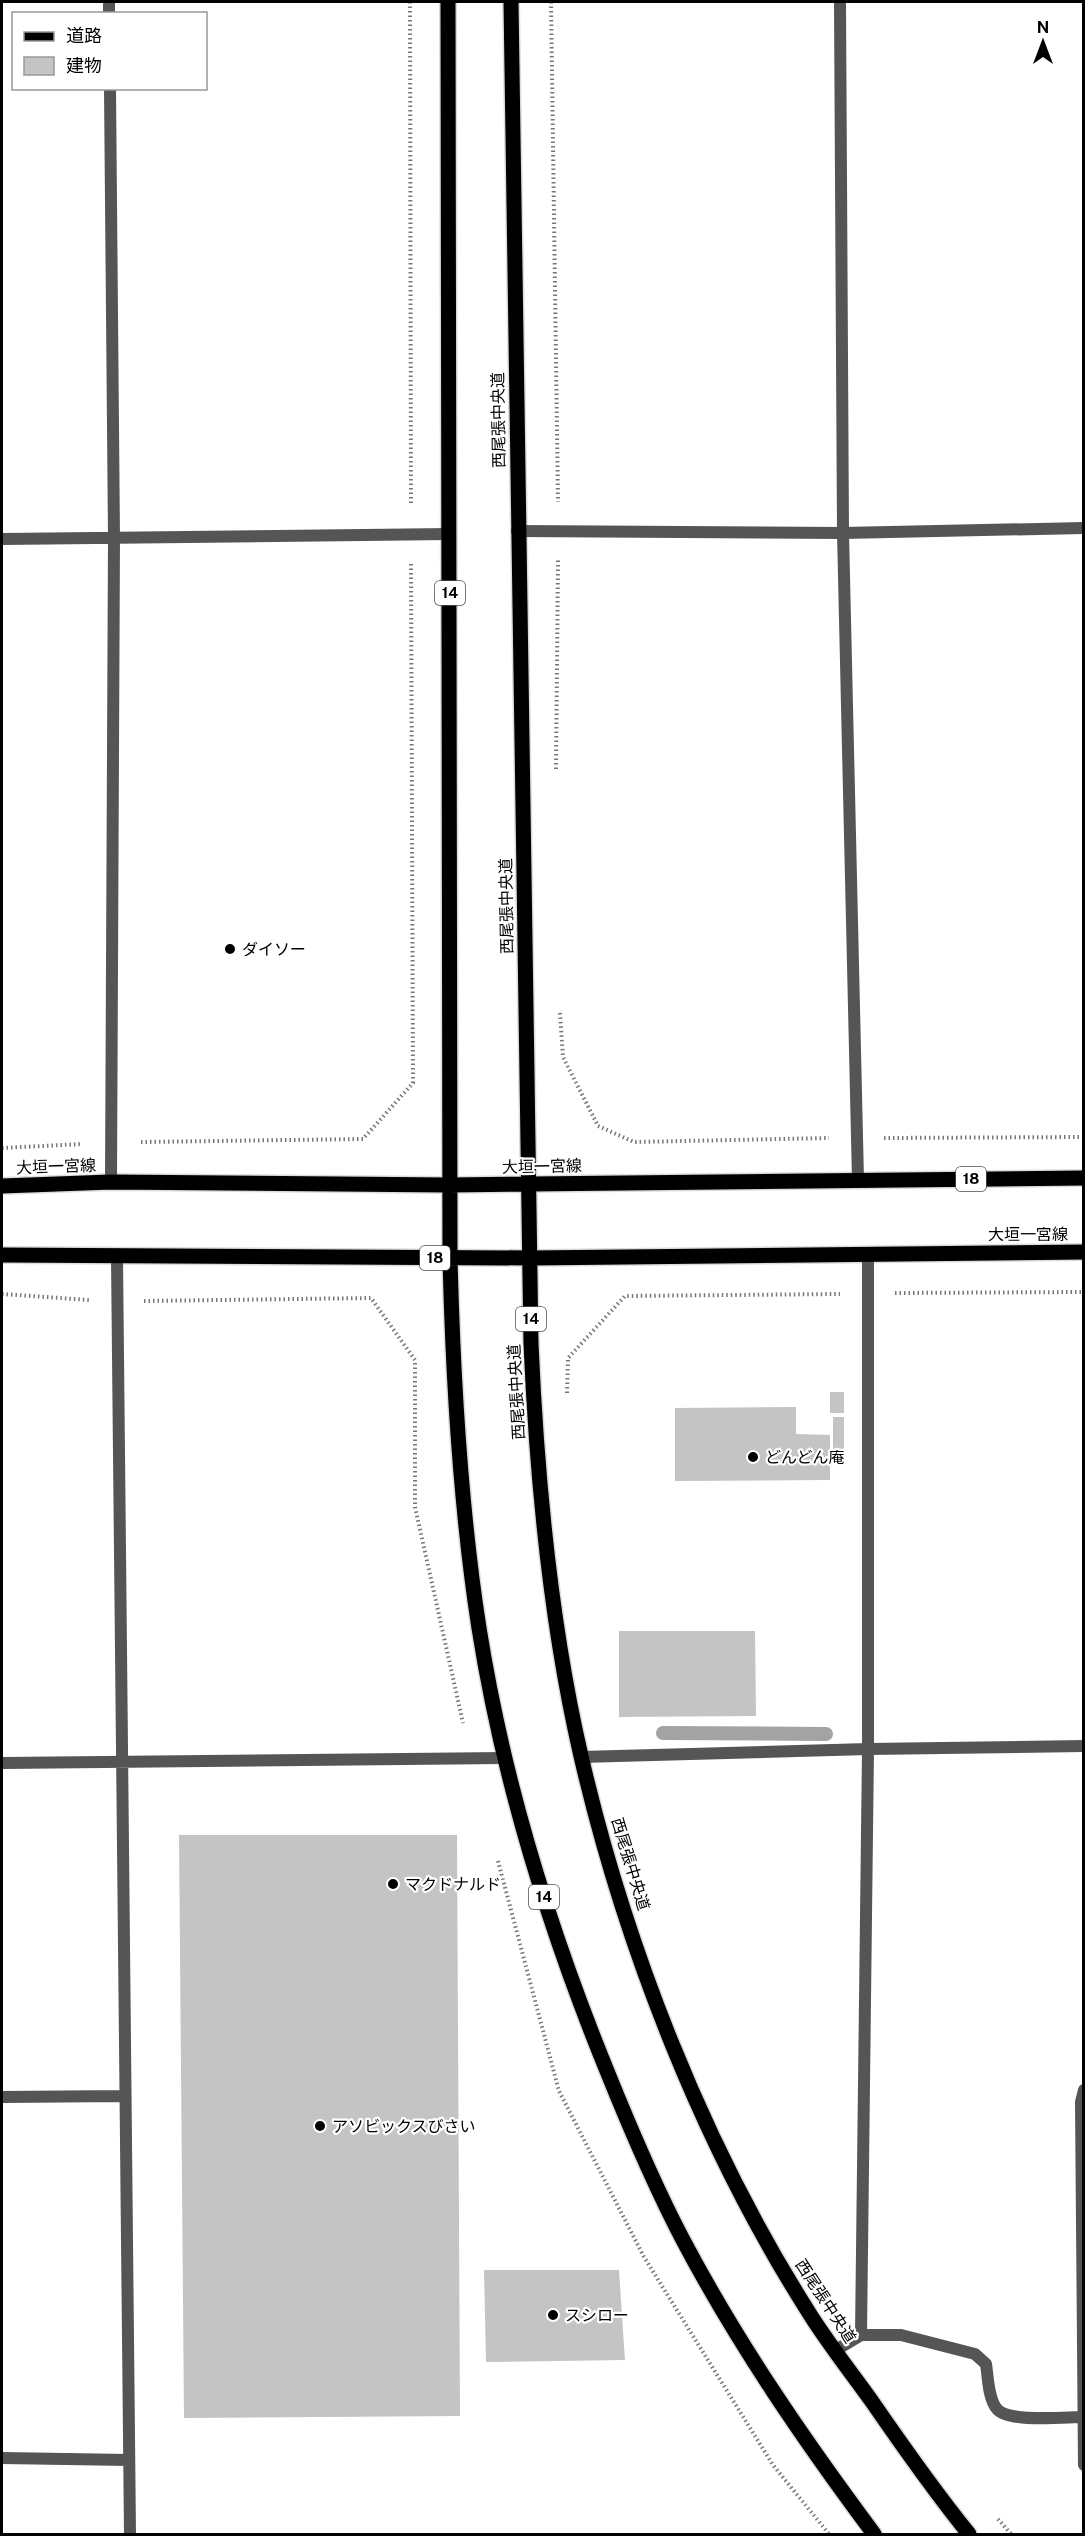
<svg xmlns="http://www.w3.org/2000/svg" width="1085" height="2536" viewBox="0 0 1085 2536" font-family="'Public Sans','Noto Sans JP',sans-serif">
<rect width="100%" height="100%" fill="#fff"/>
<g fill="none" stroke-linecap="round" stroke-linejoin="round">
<path stroke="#a3a3a3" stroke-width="14" d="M663 1733 826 1734"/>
</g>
<path fill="#c4c4c4" d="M830 1392H844V1413H830Z
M796 1407V1434L830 1435V1480L675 1481V1408Z
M833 1417H844V1465H833Z
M619 1631H755L756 1716 619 1717Z
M179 1835H457L460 2416 184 2418Z
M484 2270H619L625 2360 486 2362Z"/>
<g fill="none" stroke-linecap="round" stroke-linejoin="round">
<defs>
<path id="primary" d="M448 2 450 1258C453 1382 460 1506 479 1628 503 1780 549 1929 607 2071 630 2128 654 2185 683 2240 738 2344 804 2440 874 2534
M511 2 531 1344C537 1482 550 1622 581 1756 625 1946 702 2143 806 2308 826 2341 851 2372 873 2403 904 2448 935 2492 969 2534
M2 1186 111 1182 449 1185 1084 1178
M2 1255 531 1258 1084 1252"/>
</defs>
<use href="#primary" stroke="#dbdbdb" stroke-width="18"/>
<path stroke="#777" stroke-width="4" stroke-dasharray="1.5 3" stroke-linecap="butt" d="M410 2 411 505
M551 2 558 502
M556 769 558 560
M560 1013 563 1057 598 1126 634 1142 829 1138
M884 1138 1084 1137
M141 1142 363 1139 413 1083 411 563
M2 1148 82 1144
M895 1293 1084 1292
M2 1294 89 1300
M144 1301 371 1298 415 1360V1507L463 1723
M567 1393 568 1358 625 1296 840 1294
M498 1861 559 2091 644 2257 773 2465 829 2534
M998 2519 1011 2534"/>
<path stroke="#555" stroke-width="12" d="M1084 2090 1081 2102 1084 2465
M861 2335H901L975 2354 986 2364C988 2376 988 2399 997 2409 1008 2423 1065 2417 1083 2417"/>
<path stroke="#555" stroke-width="12" d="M109 2V14
M840 2 843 533 858 1180
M110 88 114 538 111 1182
M517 531 843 533 1084 528
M2 539 450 534
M117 1257 130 2534
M581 1757 868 1749 1084 1746
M2 1763 504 1758
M2 2097 124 2096
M836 2350 861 2335 868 1749V1253
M2 2458 129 2460"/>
<use href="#primary" stroke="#000" stroke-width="15"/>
</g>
<g fill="#000" stroke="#fff" stroke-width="2">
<circle cx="230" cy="949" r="6"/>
<circle cx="753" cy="1457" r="6"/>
<circle cx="393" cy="1884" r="6"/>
<circle cx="320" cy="2126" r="6"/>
<circle cx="553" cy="2315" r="6"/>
</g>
<g text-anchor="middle" stroke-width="4.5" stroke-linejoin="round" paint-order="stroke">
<g fill="#fff" stroke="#4c4c4c" stroke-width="1.5">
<rect x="435" y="581" width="30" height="24" rx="4.5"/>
<rect x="956" y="1167" width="30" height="24" rx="4.5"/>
<rect x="420" y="1246" width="30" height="24" rx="4.5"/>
<rect x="516" y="1307" width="30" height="24" rx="4.5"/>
<rect x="529" y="1885" width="30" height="24" rx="4.5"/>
</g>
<g font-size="15" font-weight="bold" fill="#000">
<text x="450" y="598">14</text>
<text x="971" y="1184">18</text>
<text x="435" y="1263">18</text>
<text x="531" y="1324">14</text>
<text x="544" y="1902">14</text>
</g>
<g font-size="16" fill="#000" stroke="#fff">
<text transform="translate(498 420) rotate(-91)" y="6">西尾張中央道</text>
<text transform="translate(506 906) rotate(-91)" y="6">西尾張中央道</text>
<text transform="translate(56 1166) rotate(-2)" y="6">大垣一宮線</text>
<text transform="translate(542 1166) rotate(-1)" y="6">大垣一宮線</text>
<text x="1028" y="1240">大垣一宮線</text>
<text transform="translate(516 1392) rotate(-93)" y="6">西尾張中央道</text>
<text transform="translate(631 1864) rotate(73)" y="6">西尾張中央道</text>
<text transform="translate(826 2301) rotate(57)" y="6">西尾張中央道</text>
</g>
<g font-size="16" fill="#000" stroke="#fff" text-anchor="start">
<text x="242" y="955">ダイソー</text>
<text x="765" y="1463">どんどん庵</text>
<text x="405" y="1890">マクドナルド</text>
<text x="332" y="2132">アソビックスびさい</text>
<text x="565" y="2321">スシロー</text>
</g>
</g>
<rect width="1085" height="2536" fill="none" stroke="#000000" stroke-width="6"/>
<rect x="12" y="12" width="195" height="78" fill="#ffffff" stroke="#999999" stroke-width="1.5"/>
<rect x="24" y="32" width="30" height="9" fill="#000000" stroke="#999999" stroke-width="1.5"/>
<text x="66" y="42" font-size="18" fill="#000000">道路</text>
<rect x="24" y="57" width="30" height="18" fill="#c4c4c4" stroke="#999999" stroke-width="1.5"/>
<text x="66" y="72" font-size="18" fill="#000000">建物</text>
<g transform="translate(1043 42)" stroke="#ffffff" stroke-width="4.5" paint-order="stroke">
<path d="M0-4.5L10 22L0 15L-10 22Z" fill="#000000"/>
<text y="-9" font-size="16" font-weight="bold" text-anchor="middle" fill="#000000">N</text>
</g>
</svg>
